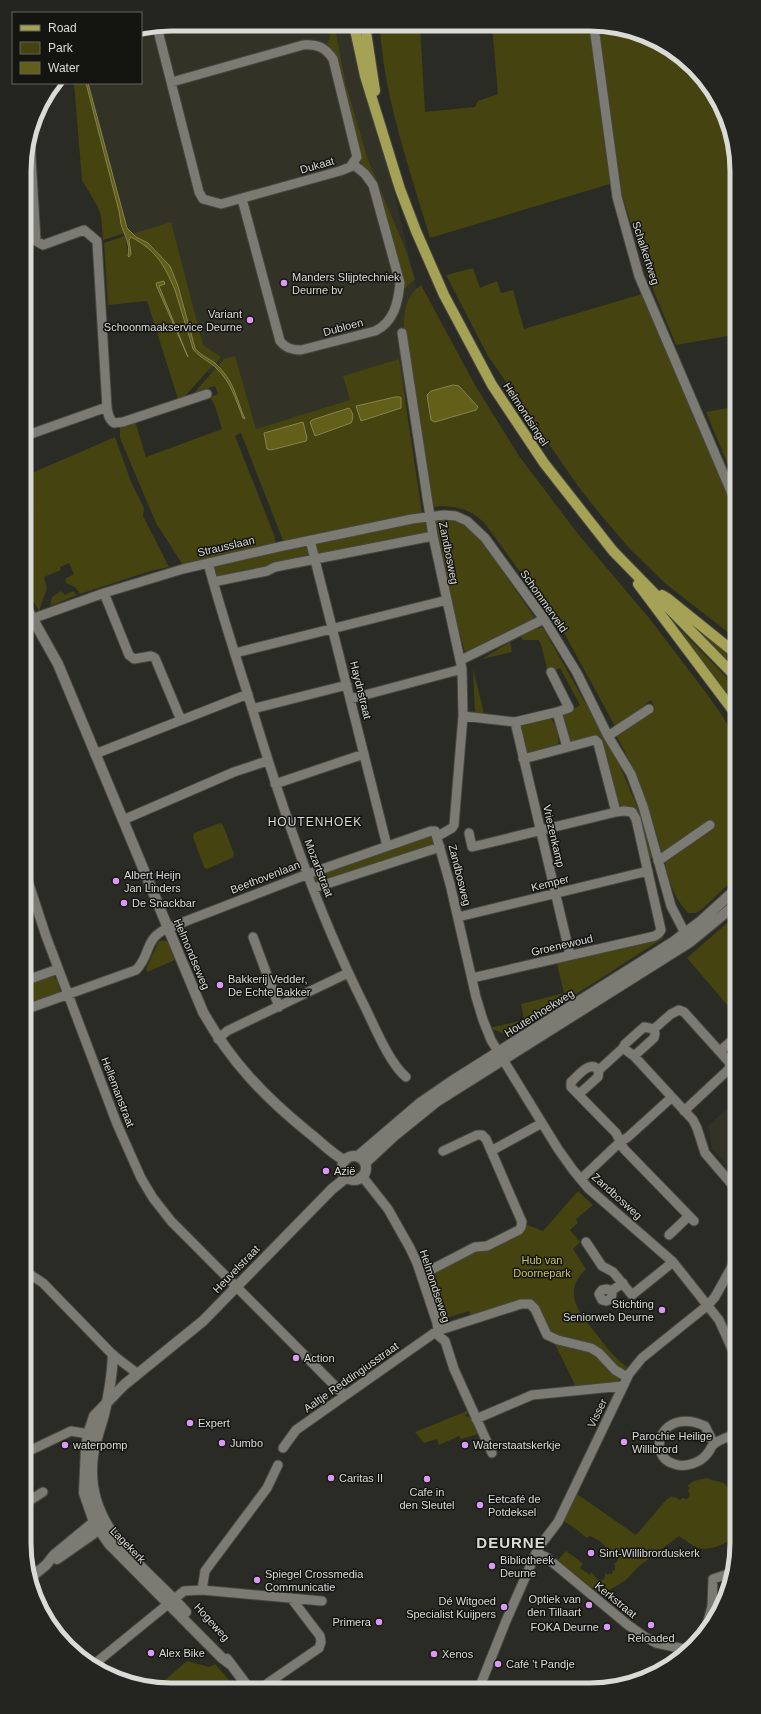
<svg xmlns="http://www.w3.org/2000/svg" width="761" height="1714" viewBox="0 0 761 1714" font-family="Helvetica,sans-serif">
<rect width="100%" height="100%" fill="#2b2b25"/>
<path fill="#323226" d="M171 24 355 25 424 320 464 377 258 449 230 387 182 355 106 203 83 83H141V30Z
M735 1101V1180L725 1169 728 1166 712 1148 708 1126Z"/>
<path fill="#45430f" d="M397 25 420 26 425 112 475 107 478 101 498 94 492 26 589 27 610 184 430 238C410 170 385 101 380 30Z
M335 27 345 81 368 160 405 248 415 279 403 290 402 282 374 179 362 165 359 157 336 61 332 50 327 44 330 37V29Z
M599 27H619L655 39 687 61 712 89 732 133 733 335 676 345 648 277 622 195Z
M74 83H86L119 211 121 224 125 233 103 240 101 216 98 207 82 180Z
M171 222 203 345 221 357 215 364 198 352 195 348 178 286 170 266 132 234Z
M125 236 128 253 131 254 129 240 131 237C167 256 175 287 185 324 188 333 189 345 195 353 199 358 208 361 213 365L185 396 178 399 147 301 108 305 104 243Z
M473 268 480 288 497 281 501 293 513 290 524 329 642 294 733 504 734 637 666 584 630 549 600 514 578 486 488 356 446 275Z
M421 285 475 385 519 456 578 534 649 618 707 694 723 717 734 736V879L701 910 696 913H688C674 898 670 883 665 864L666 861 712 830 708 825 662 853C651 811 637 772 616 735L655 709 651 700 616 728 563 631 486 525C472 509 454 504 433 507L404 329C404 311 405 297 421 285Z
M235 356 256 429 350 400 343 376 399 359 422 513 284 543 241 433 235 436 274 535 276 545 183 565 156 523 120 438V425L135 421 146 457 222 429 215 406 210 397 218 394 215 386 194 393 224 359Z
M733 407V477L706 412Z
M115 437 131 482 144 508 143 516 169 567 150 571 80 594 75 587 66 583 65 579 74 574 69 563 60 567 61 570 44 577 47 588 39 611 26 589 25 476Z
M439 517 457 521 469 528 480 539 533 615 535 620 467 653 465 652 453 609 434 523Z
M421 520 427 524 428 532 321 555 317 553 315 546 318 541Z
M305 544 310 547 309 557 218 576 215 574 213 568 216 563Z
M61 591 65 595 73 591 77 595 50 606 52 597Z
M655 604 734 685V708Z
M694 627 734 657V666Z
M540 628H543L546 633 617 759 641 816 653 855 651 859H649L639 813C633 807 630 807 622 807L618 802 601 739 595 737 572 743 570 742 563 716 580 705 560 668 548 673 541 644 538 640H523L519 635Z
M510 642 512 652 482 659Z
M473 669 484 713 475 712Z
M550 718C556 723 560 737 558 745L529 752 525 750 520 727V724Z
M220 823 223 825 234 854 232 858 207 869 204 867 193 837 194 833Z
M432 836 436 846 315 886 311 876Z
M735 916V1014L687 958Z
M665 937 511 1036 489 1028 524 1020 521 1004 564 993 557 964Z
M163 940 168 942 175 960 147 972 146 969 157 945 158 942Z
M52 976 57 979 60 991 55 997 27 1006V985Z
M578 1191 593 1205 576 1219 578 1223 570 1230 580 1242 573 1249 586 1269C560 1294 581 1314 598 1336 607 1348 615 1358 627 1367L616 1386 577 1389 555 1344 558 1340 553 1337 534 1301 471 1317 469 1311 443 1319 429 1274 525 1224 543 1231Z
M467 1411 468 1413 465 1415 466 1417 470 1416 478 1434 461 1439 459 1436 439 1445 437 1439 424 1443 415 1432Z
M706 1478 724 1483 736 1497 737 1532C729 1544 712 1551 698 1548 691 1545 685 1540 679 1536L638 1567 626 1580 601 1595 558 1560 566 1551 581 1562 583 1564 580 1568 590 1575 591 1572 598 1580H603L605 1577V1573L608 1575V1574H612L613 1570 615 1571V1565L612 1564 616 1563 618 1560V1556L608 1550 609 1548H607L600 1541 590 1536 587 1538 576 1529 564 1521 577 1494 636 1535 667 1499H668L671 1496 673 1498 675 1497 680 1500 682 1498 687 1499 690 1495 688 1490 690 1488 687 1486 694 1481Z
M187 1661 209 1667 215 1664 235 1687H157Z"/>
<path fill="#625f18" stroke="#868451" d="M86 83H88L127 228 136 237 148 243 170 266 178 286 195 348C200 355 208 358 215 363 235 382 235 396 245 419L243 418C236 400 231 382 217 369 210 361 199 358 193 349L175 290C164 265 157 251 131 237L129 240 131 254 129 257 128 256C131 245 124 234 121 224 120 220 120 215 119 211Z
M164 281 165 284 159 286 188 357 157 287 156 283Z
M453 385 459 386 478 407 476 410 435 422 431 420 427 395 431 391Z
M395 397H400L401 398V408L361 421 356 406Z
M349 408C353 412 354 418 351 423L315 436 310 422 312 420Z
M303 422 307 438 306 441 271 450 267 449 264 433Z"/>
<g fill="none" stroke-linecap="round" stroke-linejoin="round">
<defs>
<path id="minor" d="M157 27 199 192 203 199 221 204 340 171 350 167 357 157 333 59C325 47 317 44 303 45L172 82
M594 27 617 197 639 276 733 496
M30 140 36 241 43 245 84 230 97 241 107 407C108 413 108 419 114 423L123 422 207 394
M242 199 280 341C285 348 293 350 301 350L375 331C394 322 398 303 400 283L373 185 365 174 353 164
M402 333 433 536 462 669 463 716 454 825 452 828 438 836
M25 436 107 407
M310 540 387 846
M208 563C221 612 237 660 252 708 282 808 317 911 364 1005 374 1025 389 1063 406 1077
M213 582 267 571 275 567 433 536
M104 593 129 655 134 659 151 656 155 658 181 720
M26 621 104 593 183 569 283 546 412 519 444 515 456 516 467 521 485 538 544 619 577 673 608 736 631 774 643 806 671 906 688 939
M235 653 447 600
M461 660 544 619
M551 672 569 708 557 712 567 747
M350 699 462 669
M252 709 347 685
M463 716 515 722 557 712
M515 722 570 955
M608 736 649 709
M95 754 248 694
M275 784 364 754
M123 820 234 772 267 761
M469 833 472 847 616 812
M658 861 710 825
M27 878 46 936 117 1124 141 1178 153 1198 171 1221 344 1395
M314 888 440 847
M458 917 648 871
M253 937 279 1007
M472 978 655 936 659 933 661 930 636 819 632 812 624 811 616 812 598 743 595 740 523 759
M27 980 58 969
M27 1009 136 970C152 954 143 939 168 928L308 874 431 831H435L450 884 476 997 483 1020 491 1040 558 1149 573 1170 588 1188 673 1262 719 1320 736 1358
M654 1029 671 1014 679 1010 684 1012 730 1063 729 1069 684 1111
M218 1039 227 1031 348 973
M623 1048 634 1056 693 1120 697 1128 705 1153 735 1188
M720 1051 735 1038
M599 1070C589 1060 579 1075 571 1082V1087L616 1133 624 1149 694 1221
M579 1094 598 1077 599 1070 623 1048 625 1044 644 1027 654 1029 655 1034 654 1038 634 1056
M491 1151 542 1123
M362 1176 388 1209 410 1248 417 1263 437 1323 439 1336 445 1341 454 1369 492 1453
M581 1179 620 1142 628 1137 671 1098
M669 1235 689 1216
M586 1242 602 1266 613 1272 632 1295 673 1262
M28 1273 43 1283 113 1355 138 1374
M421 1275 475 1247 487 1246 519 1230 521 1227 522 1222 486 1139 482 1135H477L443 1151
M611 1291 612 1294 611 1299 606 1301 602 1300 599 1294 602 1290 607 1289 611 1291 623 1283
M476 1419 532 1395 623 1386
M714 1444 705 1426C661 1406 645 1455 674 1464 685 1468 700 1463 707 1454 710 1451 711 1446 714 1444 720 1439 729 1437 736 1434
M283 1448 296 1430 437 1331 521 1304H530L535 1309 547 1335 558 1340 591 1348 599 1353 615 1370 627 1377
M29 1451 71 1431 88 1434
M29 1501 43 1492
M536 1553 546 1557 628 1625 645 1637 656 1643 689 1650
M202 1590 205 1571 267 1488 278 1465
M705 1632 712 1606 713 1579 728 1574
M92 1666 184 1591 202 1590 322 1601
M268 1683 319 1648 321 1642 320 1636 291 1598
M480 1686 506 1621 536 1553 542 1543 558 1522 629 1374 642 1358 708 1305 715 1297 736 1259"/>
<path id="tertiary" d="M26 607 58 664 203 1012C231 1062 264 1096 308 1132 320 1141 331 1153 344 1160
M358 1156 420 1103 452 1081 673 942 701 921 734 891
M342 1168a12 12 0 1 1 24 0a12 12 0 1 1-24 0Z
M365 1163 394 1136 436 1102 690 942 735 905
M113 1355C112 1375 109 1395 104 1415 100 1429 95 1442 93 1456 83 1528 145 1566 186 1612
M57 1559 103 1527
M29 1579 46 1565 54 1555 94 1522 100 1524
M227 1659 248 1687
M230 1664 222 1658 109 1544 94 1522 84 1493 86 1448 88 1434 94 1416 124 1385 203 1321 332 1189 347 1177"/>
<path id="primary" d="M354 25 365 76 400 189 416 231 444 295 492 385 544 463 613 551 734 675
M365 25 375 91
M638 584 734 712
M662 595 667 598 734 652"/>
</defs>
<use href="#minor" stroke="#474742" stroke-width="11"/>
<use href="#tertiary" stroke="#474742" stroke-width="12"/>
<use href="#primary" stroke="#474742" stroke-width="12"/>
<use href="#minor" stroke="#7b7b74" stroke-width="9"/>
<use href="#tertiary" stroke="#7b7b74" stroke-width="10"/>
<use href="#primary" stroke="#a5a155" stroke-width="10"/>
</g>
<g fill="#dc99f4" stroke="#141411" stroke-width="1.5">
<circle cx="284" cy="283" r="4"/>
<circle cx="250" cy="320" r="4"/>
<circle cx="116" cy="881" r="4"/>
<circle cx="124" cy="903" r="4"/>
<circle cx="220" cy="985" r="4"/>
<circle cx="326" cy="1171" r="4"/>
<circle cx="662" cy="1310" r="4"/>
<circle cx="296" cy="1358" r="4"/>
<circle cx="190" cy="1423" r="4"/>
<circle cx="624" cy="1442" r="4"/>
<circle cx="222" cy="1443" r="4"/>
<circle cx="65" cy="1445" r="4"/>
<circle cx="465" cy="1445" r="4"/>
<circle cx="331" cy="1478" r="4"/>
<circle cx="427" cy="1479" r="4"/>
<circle cx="480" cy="1505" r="4"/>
<circle cx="591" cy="1553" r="4"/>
<circle cx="492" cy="1566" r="4"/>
<circle cx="257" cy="1580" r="4"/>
<circle cx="589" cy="1605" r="4"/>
<circle cx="504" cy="1607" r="4"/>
<circle cx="379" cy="1622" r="4"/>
<circle cx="651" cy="1625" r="4"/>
<circle cx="607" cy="1627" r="4"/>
<circle cx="151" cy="1653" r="4"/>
<circle cx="434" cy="1654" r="4"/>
<circle cx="498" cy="1664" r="4"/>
</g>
<g text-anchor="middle" stroke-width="3" stroke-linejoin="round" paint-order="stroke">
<g font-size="11" fill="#dadad6" stroke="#141411">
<text transform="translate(317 165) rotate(-16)" y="4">Dukaat</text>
<text transform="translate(646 253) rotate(72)" y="4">Schalkertweg</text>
<text transform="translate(343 327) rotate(-15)" y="4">Dubloen</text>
<text transform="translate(526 414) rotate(57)" y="4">Helmondsingel</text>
<text transform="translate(226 546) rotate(-13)" y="4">Strausslaan</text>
<text transform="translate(449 553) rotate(79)" y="4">Zandbosweg</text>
<text transform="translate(544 601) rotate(55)" y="4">Schommerveld</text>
<text transform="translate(361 690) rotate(76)" y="4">Haydnstraat</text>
<text transform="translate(554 836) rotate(77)" y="4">Vriezenkamp</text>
<text transform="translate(319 868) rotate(69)" y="4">Mozartstraat</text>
<text transform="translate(460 875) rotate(76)" y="4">Zandbosweg</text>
<text transform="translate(265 877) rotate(-21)" y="4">Beethovenlaan</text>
<text transform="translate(550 883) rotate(-14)" y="4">Kemper</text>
<text transform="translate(562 945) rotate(-13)" y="4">Groenewoud</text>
<text transform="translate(192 954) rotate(67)" y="4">Helmondseweg</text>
<text transform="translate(539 1013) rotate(-32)" y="4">Houtenhoekweg</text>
<text transform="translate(118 1092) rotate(69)" y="4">Hellemanstraat</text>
<text transform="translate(617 1196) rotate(42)" y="4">Zandbosweg</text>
<text transform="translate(236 1269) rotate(-46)" y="4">Heuvelstraat</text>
<text transform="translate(435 1286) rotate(72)" y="4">Helmondseweg</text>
<text transform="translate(351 1377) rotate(-35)" y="4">Aaltje Reddingiusstraat</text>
<text transform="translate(597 1413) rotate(-64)" y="4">Visser</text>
<text transform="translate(128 1545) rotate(46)" y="4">Lagekerk</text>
<text transform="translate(616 1600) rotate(39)" y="4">Kerkstraat</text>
<text transform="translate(212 1622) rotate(48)" y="4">Hogeweg</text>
</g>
<g font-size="11" fill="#dadad6" stroke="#141411" text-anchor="start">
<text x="292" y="281">Manders Slijptechniek<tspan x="292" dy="13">Deurne bv</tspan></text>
<text x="242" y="318" text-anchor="end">Variant<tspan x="242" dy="13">Schoonmaakservice Deurne</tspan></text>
<text x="124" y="879">Albert Heijn<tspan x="124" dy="13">Jan Linders</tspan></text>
<text x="132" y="907">De Snackbar</text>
<text x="228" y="983">Bakkerij Vedder,<tspan x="228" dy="13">De Echte Bakker</tspan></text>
<text x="334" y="1175">Azië</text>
<text x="654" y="1308" text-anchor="end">Stichting<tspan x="654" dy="13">Seniorweb Deurne</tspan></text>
<text x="304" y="1362">Action</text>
<text x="198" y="1427">Expert</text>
<text x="632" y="1440">Parochie Heilige<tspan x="632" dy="13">Willibrord</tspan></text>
<text x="230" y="1447">Jumbo</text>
<text x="73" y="1449">waterpomp</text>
<text x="473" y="1449">Waterstaatskerkje</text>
<text x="339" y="1482">Caritas II</text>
<text x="427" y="1496" text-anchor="middle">Cafe in<tspan x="427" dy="13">den Sleutel</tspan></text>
<text x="488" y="1503">Eetcafé de<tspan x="488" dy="13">Potdeksel</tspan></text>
<text x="599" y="1557">Sint-Willibrorduskerk</text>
<text x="500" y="1564">Bibliotheek<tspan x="500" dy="13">Deurne</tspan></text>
<text x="265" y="1578">Spiegel Crossmedia<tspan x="265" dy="13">Communicatie</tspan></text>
<text x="581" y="1603" text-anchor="end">Optiek van<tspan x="581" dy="13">den Tillaart</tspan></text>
<text x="496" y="1605" text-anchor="end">Dé Witgoed<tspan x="496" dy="13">Specialist Kuijpers</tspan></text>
<text x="371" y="1626" text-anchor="end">Primera</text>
<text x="599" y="1631" text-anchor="end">FOKA Deurne</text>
<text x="651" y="1642" text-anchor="middle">Reloaded</text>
<text x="159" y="1657">Alex Bike</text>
<text x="442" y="1658">Xenos</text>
<text x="506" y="1668">Café 't Pandje</text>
</g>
<g font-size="11" fill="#c9c665" stroke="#141411">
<text x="542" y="1264">Hub van<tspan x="542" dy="13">Doornepark</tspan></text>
</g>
<g font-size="12" letter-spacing="1" fill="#dadad6" stroke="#141411">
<text x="315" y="826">HOUTENHOEK</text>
</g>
<g font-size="15" font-weight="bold" letter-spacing="1" fill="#dadad6" stroke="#141411">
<text x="511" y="1548">DEURNE</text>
</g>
</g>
<path d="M0 0H761V1714H0ZM171 31H590A140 140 0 0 1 730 171V1543A140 140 0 0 1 590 1683H171A140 140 0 0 1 31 1543V171A140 140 0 0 1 171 31Z" fill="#242421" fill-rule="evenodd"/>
<path fill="none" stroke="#dadad6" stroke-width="5" d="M171 31H590A140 140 0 0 1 730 171V1543A140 140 0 0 1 590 1683H171A140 140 0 0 1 31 1543V171A140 140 0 0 1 171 31Z"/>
<rect x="12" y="12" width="130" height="72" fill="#141411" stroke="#636360"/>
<rect x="20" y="25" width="20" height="6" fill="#a5a155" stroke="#636360"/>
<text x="48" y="32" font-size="12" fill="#dadad6">Road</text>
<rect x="20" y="42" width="20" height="12" fill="#45430f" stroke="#636360"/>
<text x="48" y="52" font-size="12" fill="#dadad6">Park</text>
<rect x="20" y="62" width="20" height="12" fill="#625f18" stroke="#636360"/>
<text x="48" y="72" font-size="12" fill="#dadad6">Water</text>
</svg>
